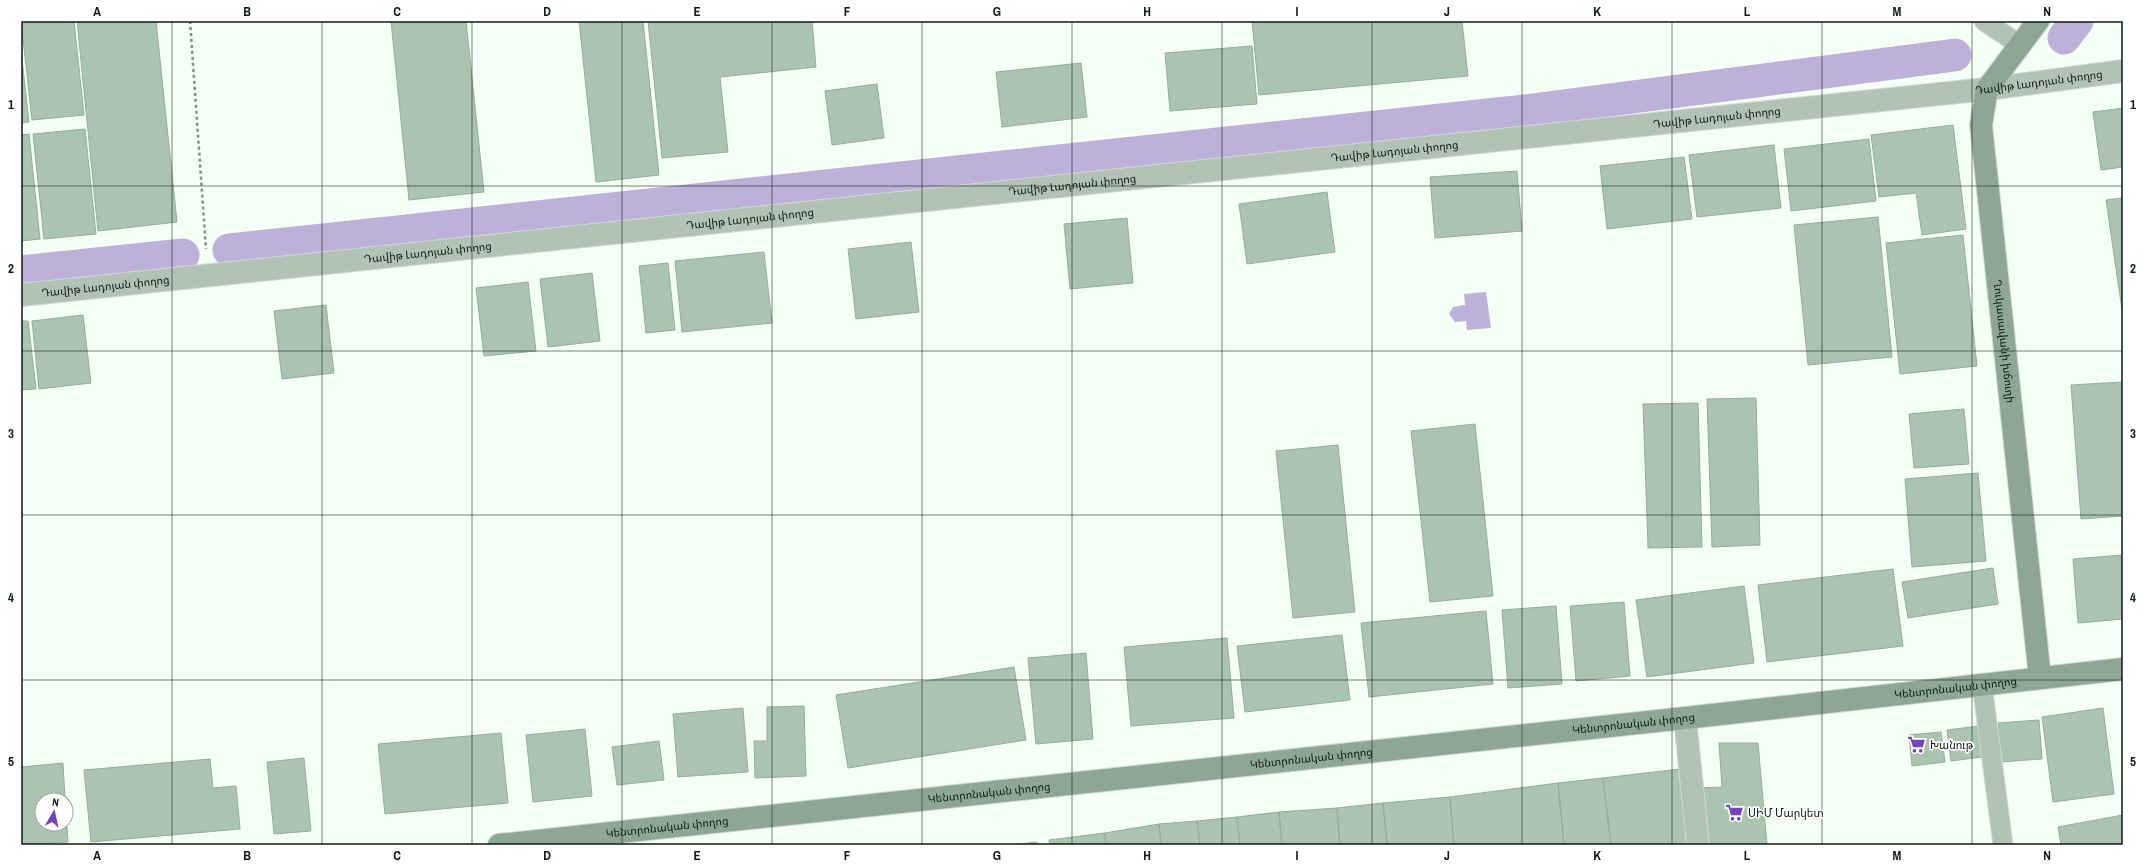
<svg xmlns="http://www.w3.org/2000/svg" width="2144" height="866" viewBox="0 0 2144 866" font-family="'Archivo Narrow','Noto Sans Armenian',sans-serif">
<rect width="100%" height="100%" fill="#f4fff6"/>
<path fill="#bdb0d9" d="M1486 292 1491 328 1467 330 1466 321 1455 322 1449 314 1453 307 1465 305 1464 294Z"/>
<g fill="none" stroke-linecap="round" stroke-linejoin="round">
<path stroke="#bdb0d9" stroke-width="33" d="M2064 38 2077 21
M229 250 1525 111 1955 55
M21 272 183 255"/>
</g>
<path fill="#aac4b0" stroke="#94ad9a" d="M21 21H74L84 115 32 120Z
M77 21H156L177 222 98 231Z
M391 21H466L484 192 409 200Z
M579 21H643L659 175 596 182Z
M648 21H812L816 67 720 77 728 152 662 158Z
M1252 21H1462L1468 76 1259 95Z
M1252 46 1257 104 1170 111 1165 53Z
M21 50 29 122 21 123Z
M1081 63 1087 117 1002 127 996 72Z
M877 84 884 138 832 145 825 91Z
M2123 108V167L2101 170 2093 112Z
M1953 125 1966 229 1922 235 1916 193 1879 197 1871 135Z
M85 129 96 234 44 239 33 134Z
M29 134 40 239 21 241V135Z
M1869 139 1876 201 1791 211 1784 149Z
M1774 145 1781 208 1697 217 1689 155Z
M1684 157 1692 219 1607 229 1600 166Z
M1517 171 1522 231 1435 238 1430 177Z
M1327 192 1335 252 1247 264 1239 204Z
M2123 198V309L2122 310 2106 200Z
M1878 217 1892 357 1808 365 1794 225Z
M1127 218 1133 283 1070 289 1064 224Z
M1963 235 1977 366 1900 374 1886 243Z
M911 242 919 312 856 319 848 249Z
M764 252 772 323 682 332 675 261Z
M668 263 675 330 646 333 639 266Z
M592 273 600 341 548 347 540 279Z
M528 282 536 351 484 356 476 288Z
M326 305 334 373 282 379 274 311Z
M83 315 91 383 39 389 32 321Z
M21 321H28L36 389 21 390Z
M2123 382V516L2081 519 2071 385Z
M1756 398 1760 545 1712 547 1707 399Z
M1698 403 1702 547 1648 548 1643 404Z
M1964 409 1969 464 1914 468 1909 414Z
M1475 424 1493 596 1430 602 1411 431Z
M1338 445 1355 612 1293 618 1276 451Z
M1978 473 1986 561 1912 567 1905 479Z
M2123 555V619L2078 623 2073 559Z
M1993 568 1998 604 1908 618 1902 582Z
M1893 569 1903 646 1767 662 1758 585Z
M1744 586 1754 663 1647 677 1636 600Z
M1624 602 1630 676 1576 681 1570 606Z
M1556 606 1562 684 1508 688 1502 610Z
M1486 611 1493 684 1369 697 1361 623Z
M1342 635 1350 700 1245 712 1237 646Z
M1227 638 1234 718 1131 726 1124 647Z
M1086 653 1093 739 1036 744 1028 658Z
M1014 667 1026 740 848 768 836 695Z
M804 706 806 776 755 778 754 741H767V707Z
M743 708 748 772 678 777 673 714Z
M2103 708 2114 794 2053 802 2042 717Z
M2039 720 2042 759 2001 762 1998 723Z
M1979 726 1982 757 1951 761 1947 730Z
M585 729 592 796 533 802 526 735Z
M1941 732 1945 762 1912 766 1909 735Z
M501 733 508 803 385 814 378 744Z
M659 741 664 780 617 785 612 747Z
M1719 743H1758L1767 845H1704L1700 788 1722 787Z
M304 758 311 831 274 834 267 762Z
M210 759 213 788 236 786 240 829 91 842 84 770Z
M63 763 65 800H42V824H66V810L68 842 21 845V767Z
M1680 769 1689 845H1611L1603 778Z
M1603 778 1611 845H1564L1558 783Z
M1558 783 1564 845H1454L1450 797Z
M1450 797 1454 845H1387L1383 803Z
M1383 803 1387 845H1340L1337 808Z
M1337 808 1340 845H1282L1279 812Z
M1279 812 1282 845H1240L1237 817Z
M2123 815V845H2061L2058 827Z
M1237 817 1240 845H1200L1197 821Z
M1197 821 1200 845H1161L1159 824Z
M1159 824 1161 845H1106L1105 833Z
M1105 833 1106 845H1050L1049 840Z
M1037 842V845H1011Z"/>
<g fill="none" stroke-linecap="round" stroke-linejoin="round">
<defs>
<path id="service" d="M1984 21 2020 45
M1982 684 2003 845"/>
<g id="minor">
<path id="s1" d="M21 295 1987 89 2123 71"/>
<path d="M1685 718 1698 845"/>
</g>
<g id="secondary">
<path id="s2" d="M2038 21 1987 89 1981 125 2040 678"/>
<path id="s3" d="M499 845 1685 718 2123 669"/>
</g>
</defs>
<use href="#service" stroke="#d0dad2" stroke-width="21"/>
<use href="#minor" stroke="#d0dad2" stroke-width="24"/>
<use href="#secondary" stroke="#d0dad2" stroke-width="24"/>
<path stroke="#828d85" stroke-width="2.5" stroke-dasharray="3 3" stroke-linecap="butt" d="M190 21 206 249"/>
<use href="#service" stroke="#b2c3b6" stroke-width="19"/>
<use href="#minor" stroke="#b2c3b6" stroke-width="22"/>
<use href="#secondary" stroke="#8ea794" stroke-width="22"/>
</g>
<path fill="none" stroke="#101a13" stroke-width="1" stroke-opacity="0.55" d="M172 21V845M322 21V845M472 21V845M622 21V845M772 21V845M922 21V845M1072 21V845M1222 21V845M1372 21V845M1522 21V845M1672 21V845M1822 21V845M1972 21V845M21 186H2123M21 351H2123M21 515H2123M21 680H2123"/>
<defs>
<symbol id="supermarket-bare" viewBox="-9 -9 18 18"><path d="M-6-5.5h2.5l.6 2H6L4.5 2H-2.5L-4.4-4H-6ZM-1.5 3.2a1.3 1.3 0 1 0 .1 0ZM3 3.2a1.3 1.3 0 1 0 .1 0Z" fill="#7542b9" stroke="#fff" stroke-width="2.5" paint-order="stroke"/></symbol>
</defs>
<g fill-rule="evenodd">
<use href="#supermarket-bare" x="1904" y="732" width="25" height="25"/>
<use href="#supermarket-bare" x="1722" y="800" width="25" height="25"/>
</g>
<g text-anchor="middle" stroke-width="3.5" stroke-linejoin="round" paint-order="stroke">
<g font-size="11" fill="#101a13" stroke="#fff">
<text dy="4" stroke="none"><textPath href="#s1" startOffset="2029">Դավիթ Լադոյան փողոց</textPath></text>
<text dy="4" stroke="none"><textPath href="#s1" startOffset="1705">Դավիթ Լադոյան փողոց</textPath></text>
<text dy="4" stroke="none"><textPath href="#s1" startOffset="1381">Դավիթ Լադոյան փողոց</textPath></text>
<text dy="4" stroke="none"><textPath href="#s1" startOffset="1057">Դավիթ Լադոյան փողոց</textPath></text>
<text dy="4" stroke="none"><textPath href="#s1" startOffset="733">Դավիթ Լադոյան փողոց</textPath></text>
<text dy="4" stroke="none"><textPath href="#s1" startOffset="409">Դավիթ Լադոյան փողոց</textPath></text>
<text dy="4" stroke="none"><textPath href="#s1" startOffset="85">Դավիթ Լադոյան փողոց</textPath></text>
<text dy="4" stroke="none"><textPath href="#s2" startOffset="339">Ղուկասավանի խճուղի</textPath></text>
<text dy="4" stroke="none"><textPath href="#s3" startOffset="1465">Կենտրոնական փողոց</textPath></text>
<text dy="4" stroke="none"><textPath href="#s3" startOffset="1141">Կենտրոնական փողոց</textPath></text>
<text dy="4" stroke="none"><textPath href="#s3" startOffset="817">Կենտրոնական փողոց</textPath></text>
<text dy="4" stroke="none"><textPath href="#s3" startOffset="493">Կենտրոնական փողոց</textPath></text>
<text dy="4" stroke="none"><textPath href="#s3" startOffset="169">Կենտրոնական փողոց</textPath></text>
</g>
<g font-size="11" fill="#101a13" stroke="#fff" text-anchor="start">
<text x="1930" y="749">Խանութ</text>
<text x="1748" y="817">ՍԻՄ Մարկետ</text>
</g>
</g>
<rect width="2144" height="866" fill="none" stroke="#ffffff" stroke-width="44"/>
<g transform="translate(54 812) rotate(9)"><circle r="19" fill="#ffffff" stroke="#9fa3a1"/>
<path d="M0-3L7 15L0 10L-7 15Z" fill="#7542b9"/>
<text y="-6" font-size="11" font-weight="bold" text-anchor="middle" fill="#101a13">N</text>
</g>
<rect x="22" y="22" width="2100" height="822" fill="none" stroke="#101a13" stroke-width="1.5"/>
<g font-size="13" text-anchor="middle" font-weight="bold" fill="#101a13">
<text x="97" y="16">A</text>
<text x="247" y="16">B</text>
<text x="397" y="16">C</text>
<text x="547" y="16">D</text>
<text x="697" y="16">E</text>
<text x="847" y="16">F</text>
<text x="997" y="16">G</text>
<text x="1147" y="16">H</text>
<text x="1297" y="16">I</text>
<text x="1447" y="16">J</text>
<text x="1597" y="16">K</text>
<text x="1747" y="16">L</text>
<text x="1897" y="16">M</text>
<text x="2047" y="16">N</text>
<text x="11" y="109">1</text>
<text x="2133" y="109">1</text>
<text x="11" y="273">2</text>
<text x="2133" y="273">2</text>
<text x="11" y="438">3</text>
<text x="2133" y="438">3</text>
<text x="11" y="602">4</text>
<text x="2133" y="602">4</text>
<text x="11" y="766">5</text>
<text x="2133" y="766">5</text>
<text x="97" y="860">A</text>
<text x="247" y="860">B</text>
<text x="397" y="860">C</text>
<text x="547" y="860">D</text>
<text x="697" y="860">E</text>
<text x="847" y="860">F</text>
<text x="997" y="860">G</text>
<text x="1147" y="860">H</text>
<text x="1297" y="860">I</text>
<text x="1447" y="860">J</text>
<text x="1597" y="860">K</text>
<text x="1747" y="860">L</text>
<text x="1897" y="860">M</text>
<text x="2047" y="860">N</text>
</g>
</svg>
